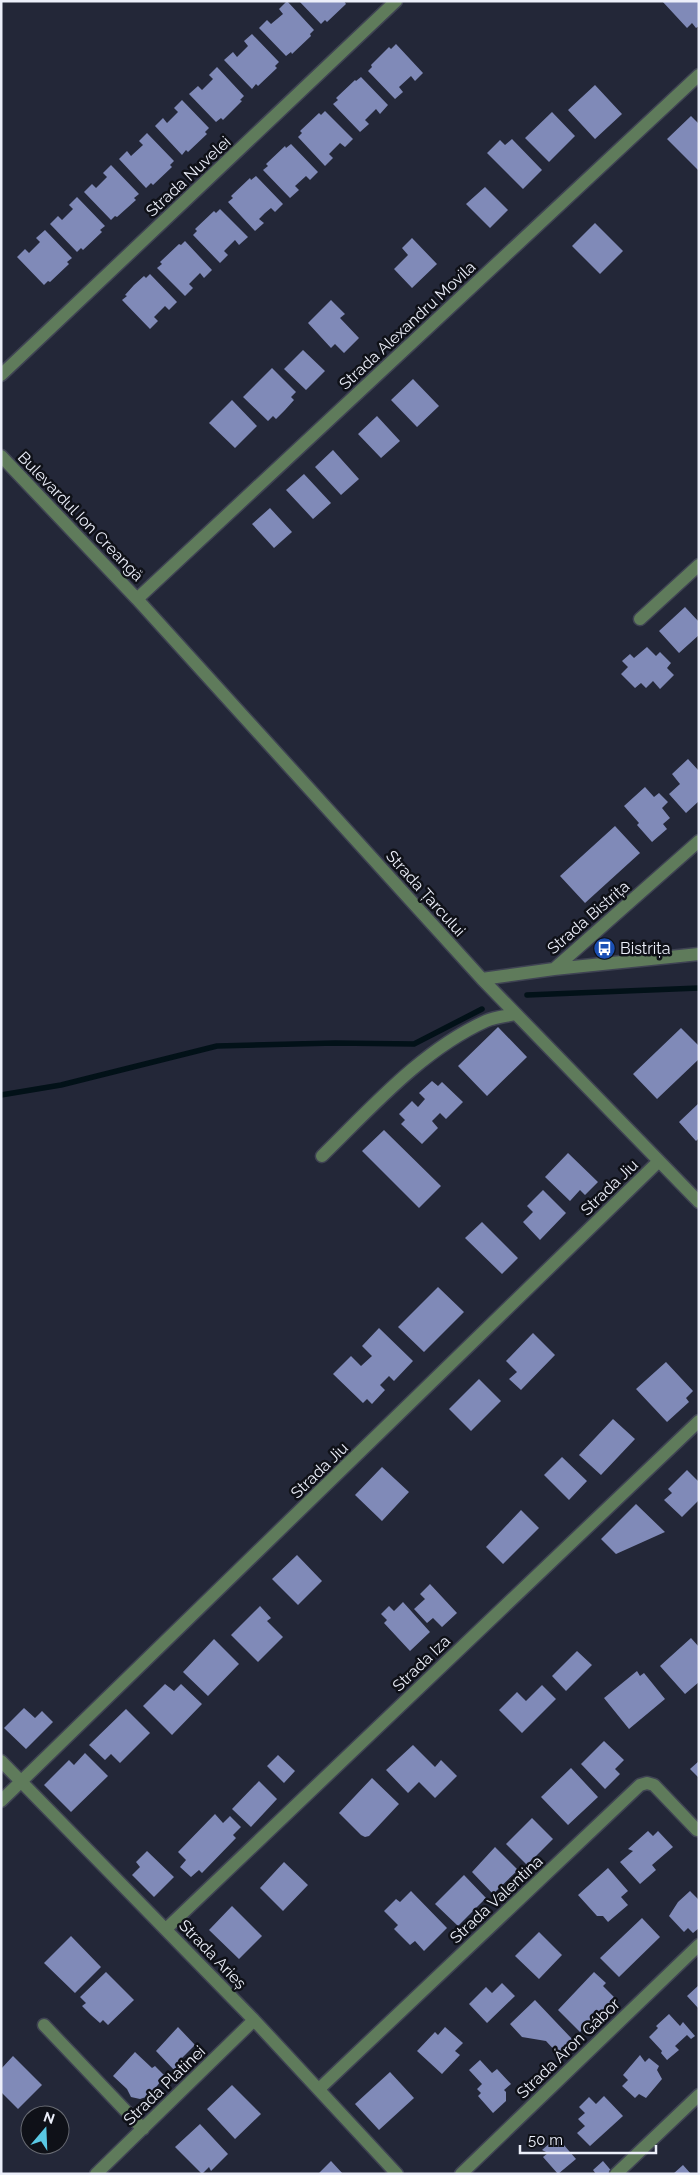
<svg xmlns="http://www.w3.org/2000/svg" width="700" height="2175" viewBox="0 0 700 2175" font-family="Raleway,sans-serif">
<rect width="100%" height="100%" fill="#232738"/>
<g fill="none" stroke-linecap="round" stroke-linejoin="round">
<path stroke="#021118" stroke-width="5.5" d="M527 995 699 988
M1 1095 61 1085 217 1046 335 1043 414 1044 482 1009"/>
</g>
<path fill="#808ab8" d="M287 1 314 30 310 34 311 36 292 54 291 52 286 56 259 28 267 20 271 24 283 14 279 9Z
M299 1H344L346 4 327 22 325 20 321 24Z
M662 1H699V26L696 28 692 23 687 28Z
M252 34 279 62 275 66 277 68 258 86 256 84 252 89 224 60 233 52 237 57 248 46 244 41Z
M396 44 423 73 415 81 411 76 399 87 403 92 395 99 368 71 372 67 371 65 389 47 391 49Z
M217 67 244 96 240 100 242 101 223 120 221 118 216 122 189 94 198 86 202 90 213 79 209 75Z
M361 77 388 105 380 114 376 109 365 120 369 124 360 132 333 104 338 100 336 98 355 80 356 81Z
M595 85 622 114 595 139 568 110Z
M182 100 209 128 205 132 207 134 188 152 186 150 182 155 155 126 163 118 167 123 178 112 174 108Z
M325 111 353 139 345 147 340 143 329 154 333 158 325 166 298 137 302 133 300 131 319 113 321 115Z
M552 112 575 136 549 162 525 138Z
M691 116 699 124V171L667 139Z
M147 133 174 161 170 165 172 167 153 185 151 183 146 188 119 159 127 151 131 156 143 145 139 141Z
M512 139 542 170 523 189 487 153 500 140 505 145Z
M291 144 318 172 310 180 306 176 295 186 299 190 290 198 263 170 268 166 266 164 285 146 286 148Z
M111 165 139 194 134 198 136 200 117 217 115 216 111 220 84 192 92 184 96 188 107 177 103 173Z
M256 176 283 204 275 212 271 208 265 213 259 219 264 223 255 231 228 202 233 198 231 196 250 178 251 180Z
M485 187 508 210 490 228 466 204Z
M77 197 105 226 100 230 102 232 83 250 81 248 77 252 50 224 58 216 62 220 73 209 69 205Z
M220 209 248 237 239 245 235 240 224 251 228 255 220 263 193 235 197 231 195 229 214 211 216 213Z
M595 223 623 251 600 274 572 246Z
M45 230 72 258 67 262 69 264 50 282 48 281 44 285 17 257 25 249 29 253 40 242 36 238Z
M412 238 437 264 412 288 394 269 408 255 402 248Z
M185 241 212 270 204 278 200 273 189 284 193 288 185 296 157 268 162 264 160 262 179 244 181 245Z
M150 274 177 302 169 310 165 306 154 317 158 321 150 329 122 300 127 296 125 295 134 285 144 276 146 278Z
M331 300 345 314 340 318 359 338 344 353 335 344 331 348 308 323Z
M303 350 325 371 306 390 284 369Z
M272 368 296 392 291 397 294 400 285 410 276 419 273 416 268 421 243 397Z
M413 379 439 406 417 427 391 400Z
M232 400 257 426 235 448 209 423Z
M377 416 400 441 381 458 358 434Z
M333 450 359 479 341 495 315 467Z
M304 474 331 503 313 519 286 490Z
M270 508 292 532 274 548 252 524Z
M685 607 699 622V635L679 653 659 631Z
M647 647 656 656 660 652 671 663 667 668 674 675 660 689 653 681 646 688 641 683 635 688 621 674 628 667 622 661 630 654 634 658Z
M688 759 699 771V801L686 813 669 794 680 784 672 774Z
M645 787 654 797 659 793 668 802 662 808 670 818 663 824 667 829 652 842 637 825 639 823 624 806Z
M615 826 640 853 585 903 560 876Z
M498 1027 527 1057 487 1096 458 1066Z
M681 1028 699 1046V1059L657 1099 633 1074Z
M432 1081 438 1086 442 1082 463 1102 446 1119 440 1113 432 1121 438 1128 422 1144 401 1124 405 1120 399 1114 412 1101 418 1107 425 1099 419 1093Z
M699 1103V1138L696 1141 679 1122Z
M384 1130 441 1186 419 1208 362 1151Z
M568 1153 598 1182 585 1195 580 1190 570 1201 545 1177Z
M543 1190 566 1213 540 1240 523 1222 533 1212 527 1206Z
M482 1222 518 1258 502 1274 465 1238Z
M438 1287 464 1312 424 1352 398 1327Z
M379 1328 413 1361 394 1381 389 1376 380 1385 385 1390 372 1404 367 1399 363 1403 333 1374 351 1356 361 1366 372 1356 362 1346Z
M533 1333 555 1355 521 1390 509 1379 517 1372 506 1361Z
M666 1362 693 1391 686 1398 689 1402 667 1422 636 1389Z
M479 1379 501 1401 471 1431 449 1409Z
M613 1419 635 1439 601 1475 579 1455Z
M562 1457 587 1481 569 1500 544 1475Z
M382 1467 409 1492 382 1521 355 1495Z
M687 1470 699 1482V1500L682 1517 664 1500 672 1493 668 1489Z
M636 1504 665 1532 616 1554 601 1539Z
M521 1510 539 1528 503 1564 486 1547Z
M297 1555 322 1581 298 1605 272 1579Z
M430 1584 457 1613 442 1627 433 1618 427 1623 414 1609 425 1599 420 1594Z
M403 1602 430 1632 410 1651 384 1623 387 1620 381 1614 389 1606 394 1611Z
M260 1606 271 1618 267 1621 283 1637 258 1662 231 1635Z
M691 1638 699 1647V1682L685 1694 660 1666Z
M214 1639 239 1664 208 1696 183 1672Z
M577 1651 592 1665 566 1691 552 1676Z
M637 1671 640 1676 644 1673 665 1699 629 1729 604 1698Z
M165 1684 174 1691 181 1684 202 1704 172 1735 143 1706Z
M542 1685 556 1699 522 1733 499 1710 517 1692 526 1701Z
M24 1708 35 1718 42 1711 53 1722 26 1749 4 1728Z
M126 1709 150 1733 120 1763 111 1754 105 1760 89 1745Z
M604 1741 624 1760 615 1769 620 1774 605 1789 581 1764Z
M413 1745 435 1767 441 1760 457 1776 435 1798 419 1782 408 1793 386 1770Z
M85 1753 108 1776 71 1812 44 1785 69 1760 74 1765Z
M278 1755 295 1771 284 1783 267 1766Z
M699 1761V1778L690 1769Z
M571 1768 598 1797 568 1825 541 1797Z
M372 1778 399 1804 369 1836 365 1837 361 1835 339 1813Z
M259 1781 277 1799 251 1827 232 1809Z
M215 1814 223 1823 230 1816 241 1827 233 1835 236 1838 202 1873 199 1870 191 1877 180 1867 186 1860 178 1852Z
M532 1818 553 1839 527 1865 506 1844Z
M648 1831 653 1836 658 1831 673 1847 652 1865 656 1870 640 1884 620 1862 633 1851 628 1849Z
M495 1847 518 1870 493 1894 472 1872Z
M147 1851 174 1877 154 1897 132 1875 140 1867 136 1862Z
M284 1862 308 1885 283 1911 260 1888Z
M608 1868 628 1891 621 1897 628 1905 608 1922 603 1916H597L578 1895Z
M464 1875 486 1898 458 1926 435 1904Z
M411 1891 447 1928 424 1951 415 1941 410 1945 394 1929 398 1925 384 1911 396 1899 400 1902Z
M690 1891 699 1900V1928L693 1933 688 1928 684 1932 669 1916 678 1902Z
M232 1906 262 1936 239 1959 209 1930Z
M642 1918 660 1937 619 1977 600 1958Z
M539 1932 562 1955 539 1979 515 1956Z
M71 1936 101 1967 75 1993 44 1963Z
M106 1972 134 2000 108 2025 103 2020 100 2023 91 2015 82 2006 86 2003 80 1997Z
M594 1972 606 1983 603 1986 614 1997 611 2000 615 2003 587 2032 583 2029 580 2032 558 2010Z
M502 1983 515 1996 487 2023 469 2004 486 1987 492 1993Z
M699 1985V2009L687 1996Z
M535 2000 573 2040 558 2054 546 2041 522 2037 510 2024Z
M669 2014 680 2026 683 2022 695 2036 691 2039 687 2035 675 2046 679 2050 667 2060 661 2053 662 2051 649 2037 658 2028 656 2026Z
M178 2027 195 2045 179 2061 182 2063 175 2071 156 2051Z
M445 2027 463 2043 455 2051 460 2055 442 2074 417 2051 435 2032 438 2035Z
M135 2052 152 2068 155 2066 165 2076 149 2096 140 2099 131 2097 127 2089 113 2076Z
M640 2055 645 2062 649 2058 659 2066 657 2070 662 2079 646 2098 639 2094 635 2098 622 2086 628 2080 623 2075Z
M13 2056 42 2085 18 2109 1 2092V2069Z
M480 2060 492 2073 497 2069 511 2084 504 2090 506 2092V2101L493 2113 478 2096 481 2093 477 2089 482 2084 469 2070Z
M390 2072 414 2098 379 2130 355 2104Z
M232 2085 261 2114 235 2139 207 2109Z
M604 2096 623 2116 590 2146 577 2133 585 2126 578 2119 585 2113 579 2107 589 2097 596 2104Z
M200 2124 228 2154 211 2171 209 2167 202 2174 175 2147Z
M557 2137 576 2159 558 2174 543 2157 548 2153 542 2150Z
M331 2161 343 2174H318Z
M603 2161 614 2174H596L593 2170Z
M683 2165 691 2174H673Z"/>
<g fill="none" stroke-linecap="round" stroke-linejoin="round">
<defs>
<path id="minor" d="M1 375 396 1
M1 456 137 599 482 979 699 1202
M137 599 699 75
M640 619 699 565
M554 969 699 954
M482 979 554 969 699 841
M322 1156C372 1107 422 1050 486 1021 495 1017 507 1016 516 1014
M1 1761 254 2020 397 2174
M1 1801 659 1161
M166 1929 699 1421
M44 2025 143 2129
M320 2088 640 1785 647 1783 654 1785 697 1830
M96 2174 254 2020
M461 2174 699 1945
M616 2174 699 2095"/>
</defs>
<use href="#minor" stroke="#3f4353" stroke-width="15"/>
<use href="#minor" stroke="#5f7b5b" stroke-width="12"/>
</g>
<defs>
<symbol id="bus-disc" viewBox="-11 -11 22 22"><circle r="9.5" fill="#1a4fb4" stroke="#0f1118"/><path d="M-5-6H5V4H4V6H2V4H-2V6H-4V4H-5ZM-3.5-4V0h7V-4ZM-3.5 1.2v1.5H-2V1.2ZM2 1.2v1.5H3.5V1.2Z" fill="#fff"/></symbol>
</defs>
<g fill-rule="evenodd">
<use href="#bus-disc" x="592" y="936" width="25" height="25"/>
</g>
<g text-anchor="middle" stroke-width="5" stroke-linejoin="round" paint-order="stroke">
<g font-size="16" fill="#eceffa" stroke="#0f1118">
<text transform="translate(188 176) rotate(-43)" y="6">Strada Nuvelei</text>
<text transform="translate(407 325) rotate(-43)" y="6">Strada Alexandru Movila</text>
<text transform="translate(81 516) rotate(46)" y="6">Bulevardul Ion Creangă</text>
<text transform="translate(426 893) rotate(48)" y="6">Strada Țarcului</text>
<text transform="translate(588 917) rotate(-41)" y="6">Strada Bistrița</text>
<text transform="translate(609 1187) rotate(-44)" y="6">Strada Jiu</text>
<text transform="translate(319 1470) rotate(-44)" y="6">Strada Jiu</text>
<text transform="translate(421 1663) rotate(-44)" y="6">Strada Iza</text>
<text transform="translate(496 1899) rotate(-43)" y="6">Strada Valentina</text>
<text transform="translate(213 1954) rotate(46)" y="6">Strada Arieș</text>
<text transform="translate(568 2048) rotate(-44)" y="6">Strada Áron Gábor</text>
<text transform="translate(164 2085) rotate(-44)" y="6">Strada Platinei</text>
</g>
<g font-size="16" fill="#eceffa" stroke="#0f1118" text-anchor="start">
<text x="620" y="954">Bistrița</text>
</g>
</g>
<rect width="700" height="2175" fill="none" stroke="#eceffa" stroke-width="5"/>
<g transform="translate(45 2130) rotate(19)"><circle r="24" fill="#0f1118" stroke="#676a72"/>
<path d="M0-4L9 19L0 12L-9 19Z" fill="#59c8e4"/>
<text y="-8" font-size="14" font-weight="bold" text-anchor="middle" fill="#eceffa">N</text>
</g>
<path d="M520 2145v8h136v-8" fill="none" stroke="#eceffa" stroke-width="2.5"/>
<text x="528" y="2145" font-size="15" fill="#eceffa" stroke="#0f1118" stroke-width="4" paint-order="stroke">50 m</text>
</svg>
